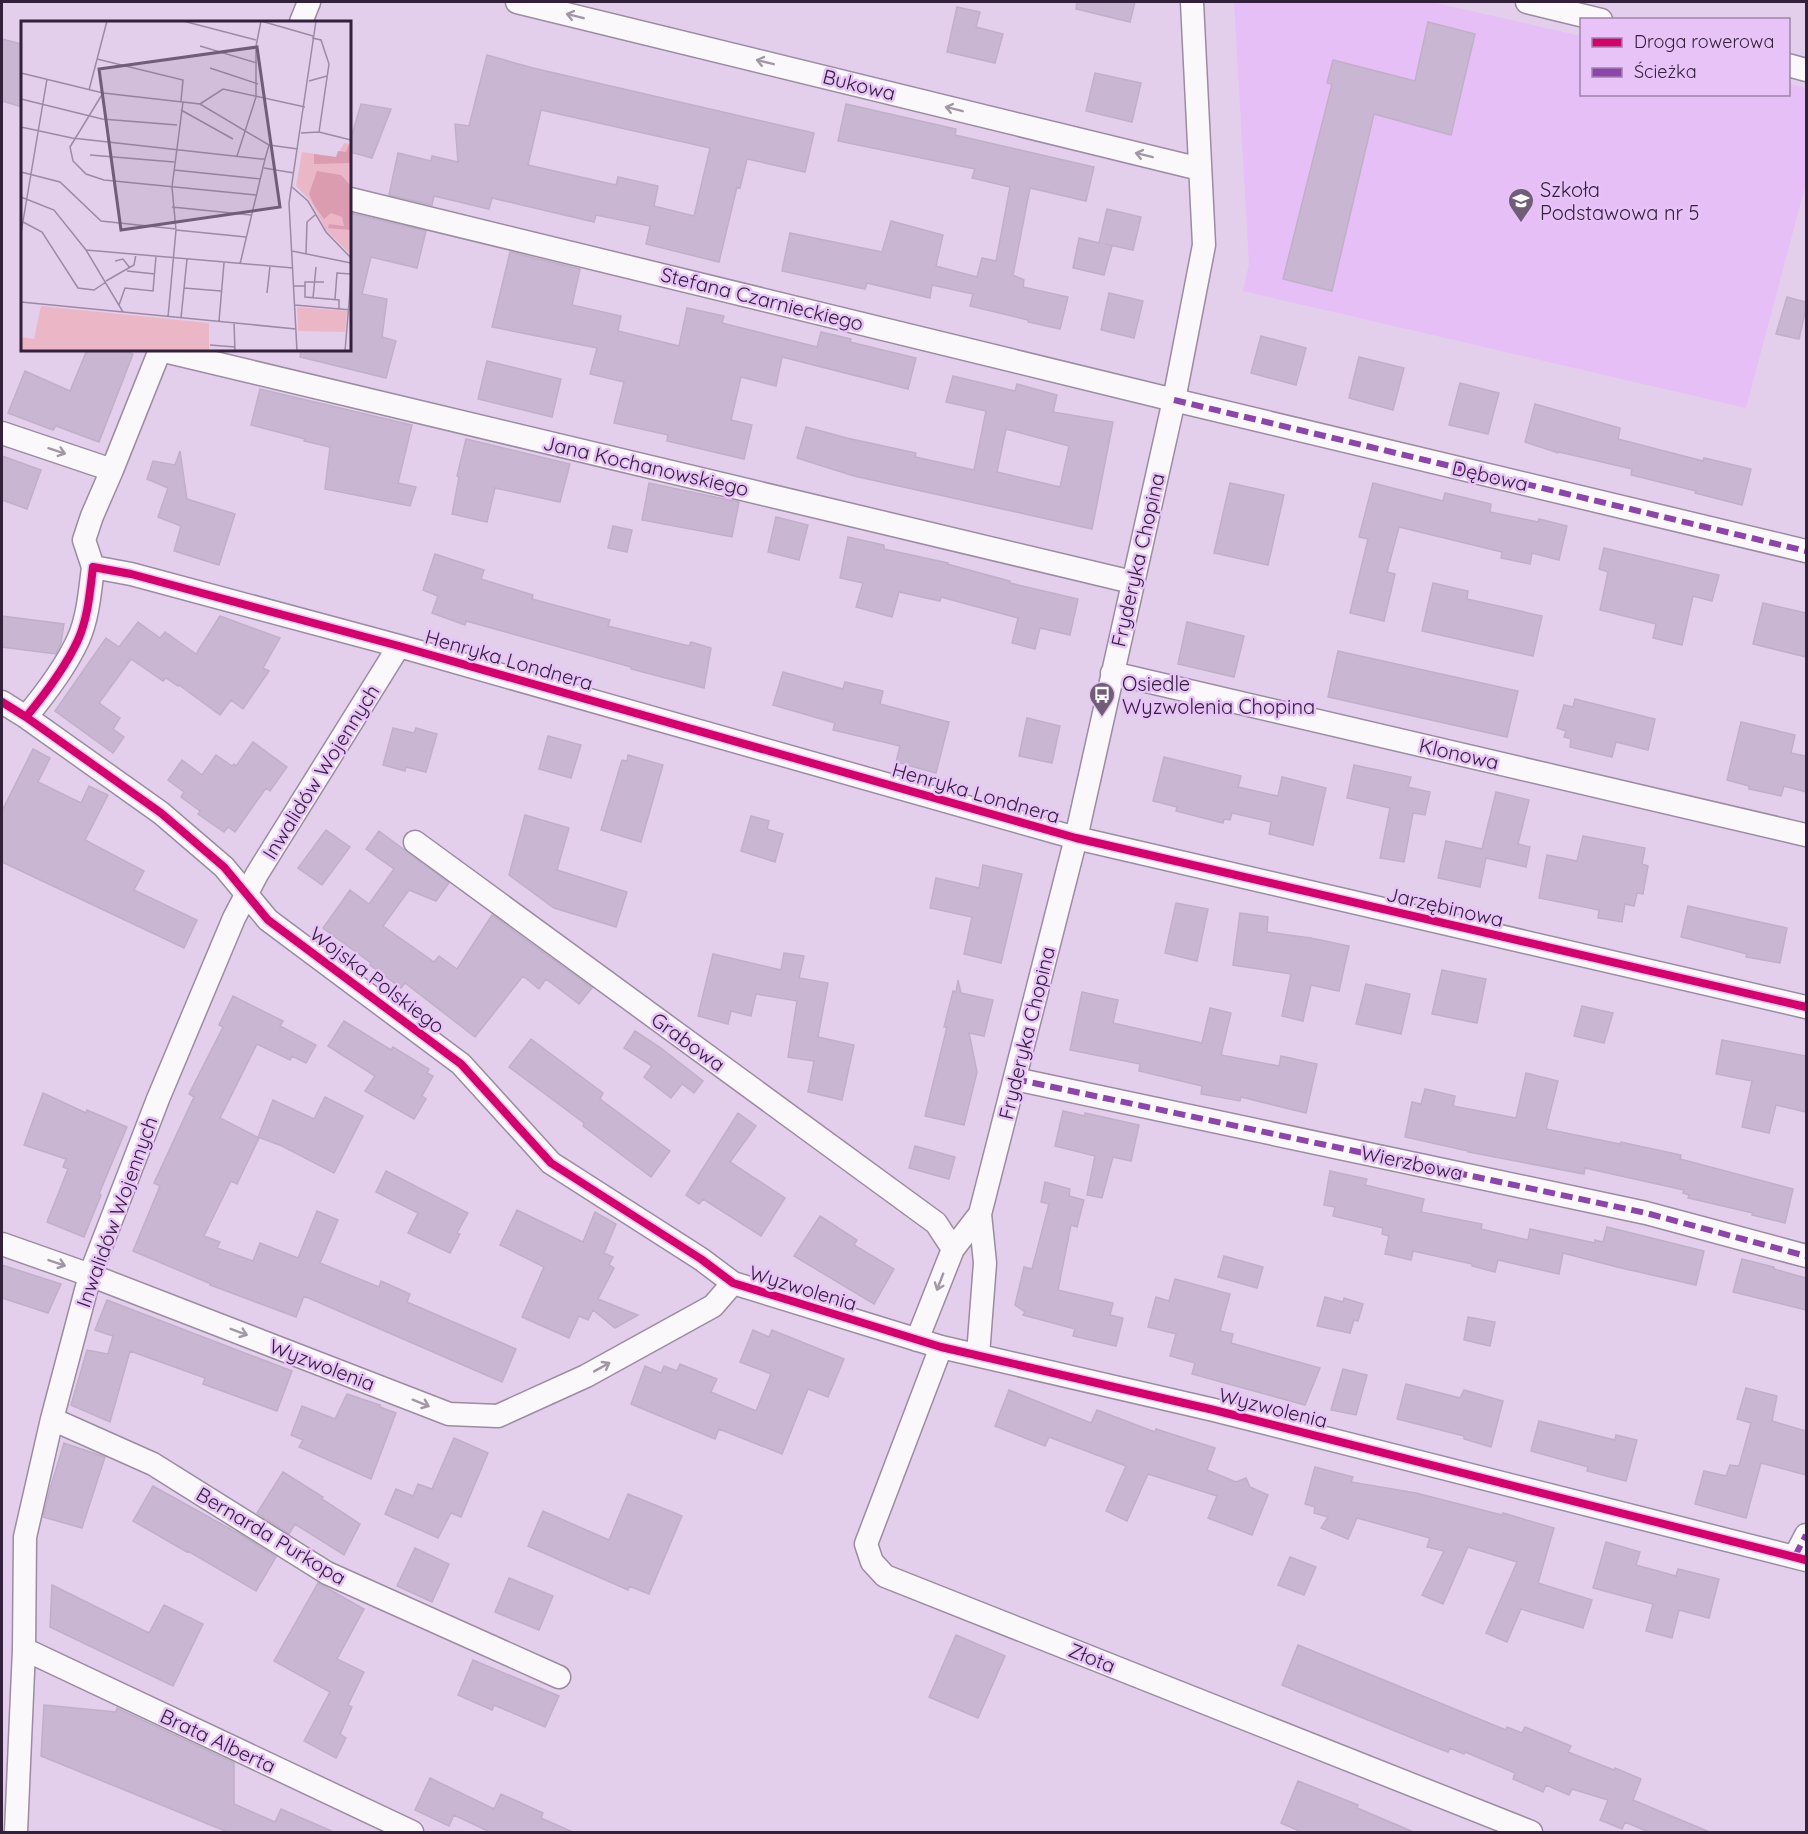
<svg xmlns="http://www.w3.org/2000/svg" width="1808" height="1834" viewBox="0 0 1808 1834" font-family="Quicksand,sans-serif">
<rect width="100%" height="100%" fill="#e3cfec"/>
<path fill="#e5bff5" d="M1234 2H1431L1581 36 1582 94H1788L1789 84 1806 88V183L1746 408 1243 291 1249 264Z"/>
<path fill="#c9b6d2" stroke="#c1afc8" stroke-width="1.5" fill-rule="evenodd" d="M1077 2H1135L1130 22 1076 9Z
M957 7 980 12 976 27 1003 34 995 63 947 52Z
M1428 22 1475 34 1451 135 1374 114 1332 291 1283 279 1332 84 1327 83 1333 60 1415 81Z
M2 39 22 44V107L2 101Z
M487 55 533 68 814 133 805 172 747 159 740 188 737 187 719 262 646 244 650 226 596 215 594 222 492 198 489 209 434 196 432 205 389 195 398 153 431 161 432 156 458 162 455 124 469 126ZM541 110 710 148 694 216 654 206 658 186 618 177 616 185 528 165Z
M1095 73 1141 83 1132 122 1086 111Z
M361 104 391 109 372 158 350 152V141Z
M846 104 956 129 955 135 1094 167 1086 201 1030 188 1013 275 1024 280 1023 287 1068 297 1060 329 1028 322V320L970 306 973 294 932 285 930 298 867 283 865 289 782 271 790 233 882 252 891 221 943 235 936 266 977 277 982 258 996 261 1010 187 972 178 975 169 838 141Z
M1107 209 1141 217 1133 250 1105 244 1112 246 1104 275 1073 268 1079 238 1099 243Z
M350 213 426 231 417 268 371 257 362 294 387 299 382 337 396 341 386 378 300 357 301 350H350Z
M510 252 580 269 572 305 621 316 618 331 679 346 687 308 724 316 722 323 817 347 821 332 851 339 850 342 916 358 908 389 782 357 776 386 741 377 731 420 752 425 744 459 667 441 668 435 614 423 624 382 590 374 597 348 492 327Z
M1109 293 1143 301 1134 338 1101 330Z
M1787 297 1806 302V308L1799 339 1776 334Z
M1261 336 1306 348 1296 385 1251 373Z
M87 350H121L133 354 99 442 56 426 53 430 8 413 25 371 70 391Z
M1359 357 1404 368 1393 410 1349 398Z
M487 361 561 379 552 417 478 399Z
M953 376 1015 391 1017 384 1057 395 1053 412 1113 422 1092 529 854 476 797 458 806 427 847 438 916 453 915 457 974 470 986 411 946 402ZM1006 429 1069 446 1060 487 997 472Z
M1460 383 1499 393 1488 434 1449 425Z
M260 389 412 425 398 483 416 487 410 506 325 489 330 447 304 441 305 439 251 425Z
M1535 404 1620 428 1618 439 1703 461 1704 458 1751 469 1742 505 1695 493 1696 491 1631 475 1632 469 1559 452 1558 453 1525 442Z
M466 439 570 464 560 502 495 488 487 522 452 514 459 477 457 476Z
M180 451 187 499 235 514 219 565 174 551 181 526 158 517 168 488 147 479 153 461 175 465Z
M2 456 41 470 27 509 2 500Z
M649 483 739 502 732 537 642 520Z
M1230 483 1284 495 1268 565 1214 553Z
M1373 483 1443 501 1445 493 1491 504 1490 512 1538 522 1539 519 1567 526 1559 560 1532 553 1530 564 1501 558 1502 552 1399 527 1387 572 1395 574 1384 621 1350 613 1368 539 1359 537Z
M776 517 808 525 799 560 768 552Z
M613 526 632 530 627 552 608 548Z
M848 537 884 545V549L948 563 947 564 1010 581V583L1078 599 1070 635 1040 628 1035 649 1012 643 1018 618 941 597 940 601 899 592 892 617 856 607 863 583 840 578Z
M1604 548 1719 575 1712 601 1693 596 1682 645 1653 638 1656 624 1600 610 1608 572 1599 569Z
M435 554 484 570 481 579 533 595 532 599 610 620 608 626 689 646 691 642 711 648 704 688 631 669V667L466 621 465 625 432 613 438 596 423 590Z
M1433 583 1468 591 1467 599 1542 616 1533 656 1422 631Z
M1763 603 1806 613V657L1753 644Z
M2 616 64 624 61 643 56 654 2 647Z
M220 616 280 638 263 668 269 671 243 709 231 700 220 715 179 685 178 686 166 678 163 681 131 659 99 703 120 718 113 729 124 737 113 753 55 711 106 638 119 647 138 622 160 638 165 632 196 654Z
M1187 622 1244 636 1234 677 1178 664Z
M1338 651 1518 691 1507 737 1328 697Z
M783 672 843 689 845 682 883 691 880 704 949 722 936 773 896 762 900 746 833 730 835 723 773 705Z
M1575 699 1655 719 1648 750 1616 742 1612 757 1570 747 1571 739 1564 737 1566 731 1557 728 1564 705 1573 707Z
M1027 718 1060 726 1052 763 1019 756Z
M1741 722 1795 735 1791 753 1806 756V792L1784 786 1781 796 1749 789V786L1727 780Z
M393 728 414 733 416 728 437 734 426 772 406 767 405 771 383 765Z
M548 736 581 745 571 778 539 769Z
M253 742 287 767 270 791 266 788 235 832 228 827 224 832 198 814 200 811 181 797 184 792 168 780 182 760 202 775 216 755 232 766 234 764 236 766Z
M33 749 50 758 38 782 81 803 89 786 108 795 85 840 144 871 134 890 197 920 184 948 2 862V811Z
M628 755 663 765 641 842 601 830 622 760 627 761Z
M1164 757 1241 776 1238 787 1278 796 1282 777 1326 788 1313 845 1269 834 1271 822 1232 813 1230 820 1224 819 1223 823 1176 811 1177 807 1153 801Z
M1354 765 1411 777 1408 787 1430 792 1425 815 1413 813 1404 862 1380 858 1390 808 1347 798Z
M1496 792 1529 800 1518 844 1530 847 1526 867 1486 858 1480 887 1438 878 1446 841 1482 849Z
M525 815 569 828 557 870 627 892 616 927 554 908 509 875Z
M751 816 769 821 767 829 783 834 775 862 741 851Z
M326 830 350 847 322 885 298 868Z
M379 831 449 883 436 901 409 890 383 926 434 962 439 956 457 969 492 915 592 988 579 1004 546 979 539 989 523 976 475 1037 405 983 401 988 370 965 371 963 323 928 350 890 369 904 394 869 366 849Z
M1583 836 1645 848 1642 864 1648 866 1643 894 1637 893 1634 906 1625 904 1622 922 1598 918 1599 910 1539 898 1547 855 1577 861Z
M983 865 1022 874 1001 963 964 954 972 917 930 908 936 878 979 888Z
M1176 903 1208 909 1197 961 1165 953Z
M1688 906 1787 928 1780 963 1746 957 1747 954 1681 937Z
M1240 913 1268 917 1267 932 1311 938 1349 946 1339 991 1311 985 1303 1021 1282 1016 1291 974 1233 965Z
M784 953 804 956 799 978 828 983 818 1037 854 1045 842 1100 808 1092 814 1061 788 1057 797 1001 756 994 751 1016 731 1011 728 1024 698 1016 713 954 781 970Z
M1442 970 1486 979 1477 1023 1432 1014Z
M958 980 961 993 993 1000 984 1036 969 1033 977 1072 964 1125 925 1116 947 1027H944L953 991 956 992Z
M1366 984 1410 994 1401 1034 1356 1024Z
M1082 992 1118 1000 1113 1023 1202 1043 1210 1008 1231 1013 1221 1055 1279 1066 1281 1056 1317 1064 1306 1113 1241 1097 1240 1101 1201 1094 1202 1086 1139 1071 1140 1064 1070 1050Z
M233 996 283 1021 280 1026 316 1045 306 1063 292 1056 290 1060 257 1044 220 1118 259 1138 237 1184 231 1181 204 1236 220 1242 217 1248 253 1261 260 1243 298 1258 317 1211 338 1220 320 1263 379 1287 381 1281 410 1294 407 1302 516 1349 502 1382 304 1296 296 1317 210 1285 211 1284 133 1251 160 1186 154 1183 194 1097 189 1094 223 1027 219 1025Z
M1582 1006 1613 1013 1604 1043 1574 1036Z
M344 1021 391 1050 393 1047 429 1069 427 1073 433 1076 422 1096 426 1099 414 1119 365 1091 375 1076 328 1046Z
M635 1031 661 1048 703 1081 694 1093 682 1084 671 1098 644 1077 652 1066 624 1048Z
M531 1039 603 1093 600 1099 670 1151 651 1177 583 1126 584 1123 509 1067Z
M1722 1040 1806 1056V1112L1776 1105 1769 1133 1742 1127 1752 1081 1716 1074Z
M1526 1073 1558 1081 1546 1129 1620 1144 1621 1142 1681 1155 1680 1159 1793 1189 1785 1223 1752 1215 1753 1213 1688 1198 1689 1195 1683 1193 1684 1190 1585 1168 1584 1174 1468 1152V1151L1405 1137 1412 1102 1421 1104 1425 1089 1455 1096 1453 1106 1516 1118Z
M43 1093 86 1113 87 1110 127 1127 99 1194 101 1195 84 1237 47 1222 68 1169 63 1167 66 1159 24 1145Z
M325 1097 363 1116 334 1173 282 1146 258 1137 273 1100 314 1119Z
M1063 1111 1085 1116V1113L1139 1125 1131 1161 1113 1157 1102 1198 1087 1195 1095 1156 1055 1146Z
M738 1113 756 1126 730 1162 785 1198 761 1236 703 1199 699 1204 686 1195Z
M915 1146 955 1157 949 1179 909 1168Z
M386 1171 468 1213 457 1233 460 1234 450 1253 408 1233 418 1213 376 1192Z
M1330 1171 1367 1179 1365 1185 1424 1199 1421 1212 1482 1224 1481 1229 1528 1240 1530 1229 1595 1243V1240L1603 1242 1607 1227 1704 1251 1696 1285 1617 1267 1563 1253 1559 1274 1498 1260 1495 1272 1472 1266V1264L1413 1251 1411 1260 1385 1254 1389 1236 1382 1234 1383 1228 1333 1216 1335 1207 1324 1205Z
M1045 1182 1070 1189 1069 1196 1084 1200 1077 1227 1071 1225 1058 1290 1113 1303 1110 1315 1123 1318 1116 1346 1073 1336 1075 1329 1023 1315 1025 1312 1015 1305 1024 1267 1032 1269 1049 1204 1041 1202Z
M517 1210 583 1242 595 1212 616 1224 604 1253 613 1257 609 1265 614 1268 598 1299 638 1315 615 1328 593 1310 588 1320 579 1316 569 1338 522 1317 544 1267 500 1245Z
M820 1216 857 1240 854 1245 894 1269 874 1304 794 1256Z
M1224 1256 1263 1267 1257 1288 1218 1277Z
M1742 1259 1774 1267V1269L1806 1278V1310L1733 1292Z
M2 1265 61 1284 48 1313 2 1298Z
M1175 1279 1230 1294 1220 1331 1233 1334 1231 1343 1320 1368 1305 1405 1192 1374 1195 1363 1170 1356 1176 1334 1148 1327 1156 1297 1169 1301Z
M1325 1297 1343 1302 1344 1298 1363 1304 1358 1321 1354 1320 1350 1333 1317 1326Z
M107 1300 292 1371 277 1411 203 1384 205 1378 130 1351 110 1422 71 1405 87 1350 108 1354 113 1336 95 1330Z
M1468 1317 1495 1322 1490 1346 1464 1340Z
M753 1330 769 1337 772 1330 844 1359 828 1397 808 1389 782 1454 719 1429 715 1439 631 1404 645 1366 661 1373 664 1366 677 1371 680 1364 717 1379 711 1392 756 1411 771 1374 740 1362Z
M1343 1369 1367 1375 1356 1415 1331 1410Z
M1406 1384 1460 1398 1464 1390 1503 1401 1491 1447 1464 1439V1436L1397 1419Z
M1746 1388 1777 1396 1772 1421 1806 1431V1475L1761 1463 1746 1518 1695 1504 1704 1471 1726 1476 1730 1465 1739 1466 1751 1423 1737 1419Z
M1009 1390 1091 1423 1097 1410 1155 1432 1156 1429 1215 1448 1207 1470 1236 1482 1246 1478 1250 1487 1268 1495 1252 1535 1208 1518 1217 1496 1148 1474 1127 1521 1106 1511 1126 1466 1049 1437 1045 1446 995 1426Z
M347 1394 380 1405V1407L396 1413 371 1479 299 1447 303 1440 291 1435 302 1406 335 1419Z
M1539 1421 1615 1440 1616 1435 1637 1440 1626 1481 1587 1471 1588 1467 1531 1451Z
M454 1438 488 1453 461 1517 451 1513 438 1538 385 1514 396 1489 413 1496 418 1484 432 1489Z
M64 1443 105 1457 82 1528 43 1517 50 1489Z
M1315 1467 1353 1477 1351 1482 1416 1493 1502 1515 1503 1513 1554 1528 1538 1583 1592 1600 1583 1628 1521 1609 1507 1642 1486 1633 1517 1562 1468 1547 1443 1604 1422 1595 1444 1551 1427 1547 1430 1538 1357 1518 1348 1539 1321 1528 1328 1517 1314 1513 1315 1507 1305 1504Z
M283 1472 323 1497 322 1499 360 1524 344 1555 295 1524 289 1534 257 1513Z
M153 1486 243 1536 276 1557 256 1591 188 1551 187 1552 133 1521Z
M628 1494 682 1516 649 1594 629 1586 628 1590 528 1546 543 1511 609 1540Z
M1606 1542 1640 1552 1636 1565 1676 1576 1678 1569 1719 1579 1709 1618 1679 1610 1672 1638 1646 1631 1653 1604 1593 1588Z
M415 1548 449 1564 432 1602 397 1586Z
M1290 1557 1316 1567 1304 1595 1278 1585Z
M509 1578 553 1596 539 1630 495 1612Z
M318 1583 364 1609 337 1659 364 1672 348 1705 352 1707 340 1734 346 1738 336 1758 304 1741 330 1692 274 1661Z
M52 1585 149 1633 164 1605 203 1624 173 1686 50 1627Z
M956 1635 1005 1656 978 1718 929 1697Z
M1298 1645 1506 1730 1507 1727 1522 1733 1525 1727 1571 1746 1568 1752 1614 1770 1615 1768 1641 1779 1633 1800 1712 1833H1651L1625 1822 1622 1829 1600 1820 1608 1800 1572 1789 1569 1795 1546 1785 1543 1792 1513 1779 1515 1773 1465 1752 1464 1754 1450 1748 1448 1752 1422 1742 1282 1685Z
M473 1660 559 1696 545 1727 494 1705 492 1710 458 1695Z
M44 1705 116 1712 117 1708 234 1763V1804L275 1822 281 1809 336 1833H230L41 1756Z
M430 1778 494 1809 501 1794 543 1813 541 1818 575 1833H492L454 1815 449 1826 415 1810Z
M1298 1781 1358 1805 1357 1808 1416 1833H1304L1281 1823Z"/>
<g fill="none" stroke-linecap="round" stroke-linejoin="round">
<defs>
<path id="minor" d="M517 2 1200 169
M1527 2 1601 20
M301 22 309 2
M1788 65 1806 70
M350 199 1174 400 1806 551
M160 350 1132 582
M2 433 112 470
M93 567 84 540 92 516 112 470 160 350
M1112 673 1806 835
M2 702 26 717 161 813 224 867 268 920 461 1064 551 1163 701 1259 733 1283 941 1347 1214 1410 1806 1560
M26 717C46 693 65 668 78 640 88 618 90 591 93 567L131 574 399 646 1076 838 1806 1007
M415 842 936 1223 953 1249
M1015 1079 1646 1213 1806 1256
M2 1244 90 1275 449 1414 498 1416 586 1376 713 1306 733 1283
M917 1340 953 1249 980 1214
M941 1347 866 1544 872 1562 885 1576 1531 1832
M978 1355 985 1263 980 1214 1076 838 1174 400 1204 245 1192 2
M52 1419 153 1464 327 1573 559 1677
M1795 1556 1806 1535
M24 1649 412 1832
M16 1832 24 1649 25 1537 52 1419 90 1275 158 1099 234 918 257 874 399 646"/>
</defs>
<use href="#minor" stroke="#9c8ba3" stroke-width="25"/>
<use href="#minor" stroke="#fbf8fc" stroke-width="22"/>
<path stroke="#8e44ad" stroke-width="6" stroke-dasharray="12 6" stroke-linecap="butt" d="M1174 400 1806 551
M1015 1079 1646 1213 1806 1256
M1795 1556 1806 1535"/>
<defs>
<path id="cycleway" d="M2 702 26 717 161 813 224 867 268 920 461 1064 551 1163 701 1259 733 1283 941 1347 1214 1410 1806 1560
M26 717C46 693 65 668 78 640 88 618 90 591 93 567L131 574 399 646 1076 838 1806 1007"/>
</defs>
<use href="#cycleway" stroke="#e8c3f8" stroke-width="11"/>
<use href="#cycleway" stroke="#d6006c" stroke-width="8"/>
</g>
<defs><path id="oneway-shaft" d="M-6 0H5M1.5-3L5.5 0L1.5 3" fill="none" stroke-width="1.6" stroke-linecap="round" stroke-linejoin="round" transform="scale(1.5)"/></defs>
<g stroke="#a197a5">
<use href="#oneway-shaft" transform="translate(575 16) rotate(-166)"/>
<use href="#oneway-shaft" transform="translate(765 62) rotate(-166)"/>
<use href="#oneway-shaft" transform="translate(954 109) rotate(-166)"/>
<use href="#oneway-shaft" transform="translate(1144 155) rotate(-166)"/>
<use href="#oneway-shaft" transform="translate(57 451) rotate(18)"/>
<use href="#oneway-shaft" transform="translate(57 1263) rotate(19)"/>
<use href="#oneway-shaft" transform="translate(940 1282) rotate(111)"/>
<use href="#oneway-shaft" transform="translate(239 1332) rotate(21)"/>
<use href="#oneway-shaft" transform="translate(602 1367) rotate(-29)"/>
<use href="#oneway-shaft" transform="translate(421 1403) rotate(22)"/>
</g>
<defs>
<symbol id="school-pin" viewBox="-11 -11 22 30"><path d="M0 17L-7.5 6A9.5 9.5 0 1 1 7.5 6Z" fill="#715d78" stroke="#e8c3f8"/><path d="M0-5L7-2L0 1L-7-2ZM-4 1L0 2.5L4 1V4Q0 6-4 4Z" fill="#fff"/></symbol>
<symbol id="bus-pin" viewBox="-11 -11 22 30"><path d="M0 17L-7.5 6A9.5 9.5 0 1 1 7.5 6Z" fill="#715d78" stroke="#e8c3f8"/><path d="M-5-6H5V4H4V6H2V4H-2V6H-4V4H-5ZM-3.5-4V0h7V-4ZM-3.5 1.2v1.5H-2V1.2ZM2 1.2v1.5H3.5V1.2Z" fill="#fff"/></symbol>
</defs>
<g fill-rule="evenodd">
<use href="#school-pin" x="1506" y="186" width="30" height="40"/>
<use href="#bus-pin" x="1087" y="680" width="30" height="40"/>
</g>
<g text-anchor="middle" stroke-width="5" stroke-linejoin="round" paint-order="stroke">
<g font-size="20" fill="#33203a" stroke="#e8c3f8">
<text transform="translate(859 85) rotate(14)" y="7">Bukowa</text>
<text transform="translate(762 299) rotate(14)" y="7">Stefana Czarnieckiego</text>
<text transform="translate(646 466) rotate(13)" y="7">Jana Kochanowskiego</text>
<text transform="translate(1490 476) rotate(13)" y="7">Dębowa</text>
<text transform="translate(1138 560) rotate(-77)" y="7">Fryderyka Chopina</text>
<text transform="translate(509 660) rotate(16)" y="7">Henryka Londnera</text>
<text transform="translate(1459 754) rotate(13)" y="7">Klonowa</text>
<text transform="translate(321 772) rotate(-58)" y="7">Inwalidów Wojennych</text>
<text transform="translate(976 793) rotate(16)" y="7">Henryka Londnera</text>
<text transform="translate(1445 907) rotate(13)" y="7">Jarzębinowa</text>
<text transform="translate(377 980) rotate(37)" y="7">Wojska Polskiego</text>
<text transform="translate(1027 1033) rotate(-76)" y="7">Fryderyka Chopina</text>
<text transform="translate(688 1042) rotate(36)" y="7">Grabowa</text>
<text transform="translate(1412 1163) rotate(12)" y="7">Wierzbowa</text>
<text transform="translate(117 1212) rotate(-70)" y="7">Inwalidów Wojennych</text>
<text transform="translate(803 1288) rotate(17)" y="7">Wyzwolenia</text>
<text transform="translate(322 1365) rotate(21)" y="7">Wyzwolenia</text>
<text transform="translate(1273 1408) rotate(14)" y="7">Wyzwolenia</text>
<text transform="translate(271 1536) rotate(31)" y="7">Bernarda Purkopa</text>
<text transform="translate(1092 1658) rotate(22)" y="7">Złota</text>
<text transform="translate(218 1741) rotate(25)" y="7">Brata Alberta</text>
</g>
<g font-size="20" fill="#33203a" stroke="#e8c3f8" text-anchor="start">
<text x="1540" y="197">Szkoła<tspan x="1540" dy="23">Podstawowa nr 5</tspan></text>
<text x="1122" y="691">Osiedle<tspan x="1122" dy="23">Wyzwolenia Chopina</tspan></text>
</g>
</g>
<g transform="translate(21 21)">
<rect width="330" height="330" fill="#e3cfec"/>
<path d="M323 122 330 123V234L305 209 289 179 275 165 281 131 315 136ZM20 285 188 302V330H0V316L13 318ZM276 286 326 290 324 311 277 310Z" fill="#ebb7c7"/>
<path d="M328 123 330 142 293 143V133L315 136 317 130 325 131ZM296 150 320 154 330 165V209L307 207 308 203 323 205 321 196 310 192 303 198 293 184 288 173Z" fill="#da9cae"/>
<path fill="none" stroke="#9d89a5" stroke-width="1.5" d="M162 0 235 19M240 0 292 15M291 17 300 19 308 43 298 111M179 25 236 42M76 38 162 59 160 80M189 47 237 63M0 52 82 72 179 83 248 124 277 128M288 60 306 55M68 69 86 0M82 72 49 126 52 140 65 153 83 159 235 174M0 78 81 98 156 104M179 83 202 68 284 86M160 89 212 118M0 106 51 117 240 138H244L248 124M280 112 298 111 330 119M69 134 153 141M216 135 235 76V25L240 0M243 147 273 152M153 149 240 158M0 151 39 161 80 200 155 208M271 166 287 180 305 211 330 237M0 176 33 189 65 229 102 291M151 186 230 194M2 201 21 211 57 267 73 269 85 261M155 209 225 216M0 212 26 58M65 229 272 247M271 230 330 242M285 233 286 201 294 194M94 240 102 238 109 247M219 243 244 138M106 250 134 253M85 260 113 244 115 233M273 265H284V276L318 279V288M284 265V261H303M163 267 200 270M246 272 249 245M292 277 295 246M314 278 316 252 330 253M0 281 275 308M98 284 104 267 132 270 135 235M274 284 330 289M147 296 155 209 151 166 162 81M160 297 166 238M198 300 203 242M213 301 214 330M189 324 214 326M276 330 268 182 295 0M324 330 330 258"/>
<path fill="#715d78" fill-opacity="0.15" stroke="#715d78" stroke-width="3" d="M236 26 259 186 100 209 78 48Z"/>
<rect width="330" height="330" fill="none" stroke="#33203a" stroke-width="3"/>
</g>
<rect width="1808" height="1834" fill="none" stroke="#33203a" stroke-width="6"/>
<rect x="1580" y="18" width="210" height="78" fill="#e8c3f8" stroke="#a082ac" stroke-width="1.5"/>
<rect x="1592" y="38" width="30" height="9" fill="#d6006c" stroke="#a082ac" stroke-width="1.5"/>
<text x="1634" y="48" font-size="18" fill="#33203a">Droga rowerowa</text>
<rect x="1592" y="68" width="30" height="9" fill="#8e44ad" stroke="#a082ac" stroke-width="1.5"/>
<text x="1634" y="78" font-size="18" fill="#33203a">Ścieżka</text>
</svg>
